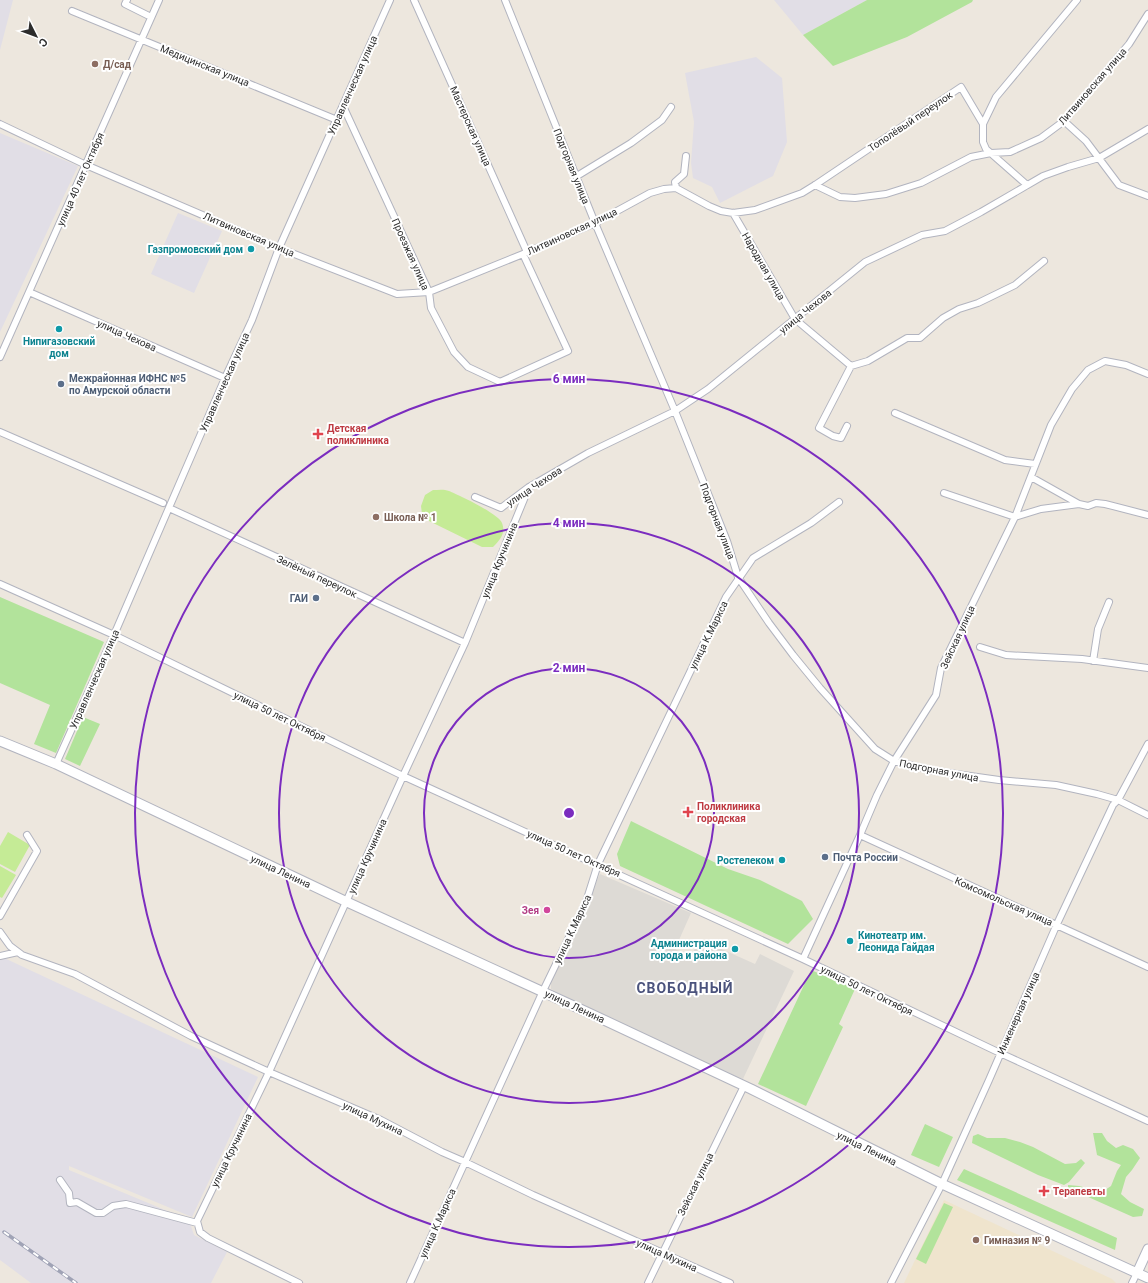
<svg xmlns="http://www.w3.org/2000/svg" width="1148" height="1283" viewBox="0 0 1148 1283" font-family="Roboto,sans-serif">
<rect width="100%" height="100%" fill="#ede7de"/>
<path fill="#e1dee6" d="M0 0H13L0 50Z
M774 0H867L803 35Z
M756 57 782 78 787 142 773 176 720 203 712 187 693 178 691 163 694 122 685 73Z
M0 133 78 166 0 332Z
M178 213 222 231 194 293 151 274Z
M0 956 258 1077 192 1217 69 1166V1170L189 1220 194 1235 227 1252 211 1283H31L0 1260Z"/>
<path fill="#efe4cd" d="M944 1200 1112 1279 1116 1283H904Z"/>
<path fill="#b2e39b" d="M867 0H973L972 2 907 37 833 66 803 35Z
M0 597 104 642 56 753 34 744 50 705 0 683Z
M83 717 100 724 80 766 65 759Z
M631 821 728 869 760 880 802 901 813 919 788 944 620 866 617 854Z
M811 970 855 989 839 1024 843 1027 806 1106 758 1084Z
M925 1124 953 1137 939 1167 911 1155Z
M1093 1133H1102L1107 1141 1116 1148 1123 1145 1133 1149 1140 1158 1132 1170 1126 1177 1121 1194 1130 1202 1144 1209 1142 1216 1133 1217 1068 1188V1185L1079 1186 1102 1192 1111 1186 1117 1171 1121 1165 1097 1155Z
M978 1134 987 1138H1005L1020 1142 1033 1147 1065 1164 1076 1163 1081 1159 1085 1163 1069 1182 1064 1185 1038 1175 972 1143 973 1136Z
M964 1169 1117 1238 1115 1250 957 1180Z
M944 1203 953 1207 926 1264 916 1259Z"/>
<path fill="#c5eb96" d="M433 490C438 490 444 489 449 491 459 495 499 514 502 523 506 533 500 540 493 547H482L429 521 422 514 421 506 425 495Z
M8 832 30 845 15 872 0 864V846Z
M0 866 16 875 2 898 0 897Z"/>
<path fill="#dddad5" d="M600 874 691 913 675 949 691 957 699 939 755 964 760 954 794 971 743 1079 706 1064 599 1015 551 989V974Z"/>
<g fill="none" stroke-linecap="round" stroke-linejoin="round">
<defs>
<path id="street" d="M127 0 125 4 151 17
M414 0 527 252
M505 0 595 223 675 411 727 541 738 577 769 623 793 655 820 688 875 749 894 761 935 771 999 780 1056 785 1097 794 1118 800 1148 815
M72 11 337 120
M343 106 429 292 431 308 454 352 468 367 500 382 568 351 523 254
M1064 121 1086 141 1119 185 1148 196
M0 124 86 165 279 248 397 294 429 292 523 254 595 223 650 193 664 189 676 188 709 206 721 211 733 213 755 210 802 193 815 185 961 87 983 124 996 97 1077 0
M983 124V142L986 149 1027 185
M577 176 631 143 662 120 671 107
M815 185 840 197 855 198 886 194 921 183 971 157 991 153 1010 152 1041 138 1064 121 1129 44 1148 14
M676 188 675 182 684 174 686 156
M733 213 795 319 851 366
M29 292 225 378
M0 357 159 0
M895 413 1005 460 1035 464
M847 426 841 438 833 436 819 428 851 366 868 361 907 338H920L943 318 959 309 978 303 1015 285 1044 261
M0 432 163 503
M1031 477 1079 504
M944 493 1015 517 1041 509 1079 504 1088 506 1096 503 1105 504 1148 515
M475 497 501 508 529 487 588 453 675 411 708 389 865 262 922 235 945 231 981 212 1043 176 1068 167 1099 158 1148 129
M169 508 465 643
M0 584 114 635 403 776 803 959 1000 1053 1148 1121
M980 647 1006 655 1082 659 1148 668
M1093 661 1098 629 1109 602
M56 764 114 635 225 378 252 320 279 248 390 0
M860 835 1148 967
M0 916 37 851 27 835
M0 932 10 946 22 955 75 974 191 1036 269 1072 381 1120 442 1152 465 1162 533 1195 730 1283
M0 956 18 952
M803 959 860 835 877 795 894 761 936 695 941 668 1015 517 1051 425 1072 389 1088 370 1105 361 1126 365 1148 374
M60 1180 69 1193 70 1203 77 1202 96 1213H103L113 1206 126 1204 197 1223
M299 1283 208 1238 200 1232 197 1221 269 1072 403 776 465 643 529 487
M410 1283 543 991 586 902 598 864 726 597 753 558 811 523 839 502
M648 1283 744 1086
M891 1283 942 1184 989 1080 1057 924 1113 805 1118 800 1148 744
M1132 1283 1137 1273"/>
<path id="secondary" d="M0 741 56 764 347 902 589 1013 751 1089 942 1184 1148 1278
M1137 1273 1148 1249"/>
</defs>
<use href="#street" stroke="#b2b4bf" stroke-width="8"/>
<use href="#secondary" stroke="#b2b4bf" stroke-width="11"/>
<use href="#street" stroke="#fff" stroke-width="6"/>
<use href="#secondary" stroke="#fff" stroke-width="9"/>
<defs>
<path id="rail" d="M4 1232 76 1283"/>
</defs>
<use href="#rail" stroke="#a0a3b6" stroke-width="3.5"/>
<use href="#rail" stroke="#fff" stroke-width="2" stroke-dasharray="6" stroke-linecap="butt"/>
</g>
<g fill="none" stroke="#7b2cbf" stroke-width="2">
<circle cx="569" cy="813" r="145"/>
<circle cx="569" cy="813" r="290"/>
<circle cx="569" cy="813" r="434"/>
</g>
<g fill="#8d6e63" stroke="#fff" stroke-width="1.5">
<circle cx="95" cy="64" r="4"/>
<circle cx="376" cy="517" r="4"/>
<circle cx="976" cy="1240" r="4"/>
</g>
<g fill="#0f9aa8" stroke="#fff" stroke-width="1.5">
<circle cx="251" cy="249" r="4"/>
<circle cx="59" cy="329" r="4"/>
<circle cx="782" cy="860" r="4"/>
<circle cx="850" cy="941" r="4"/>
<circle cx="735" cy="949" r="4"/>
</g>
<g fill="#5c6f8a" stroke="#fff" stroke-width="1.5">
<circle cx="61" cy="384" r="4"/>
<circle cx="316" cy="598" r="4"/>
<circle cx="825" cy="857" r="4"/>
</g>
<g fill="#e0444e" stroke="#fff" stroke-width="1.5">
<path d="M316 428h4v4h4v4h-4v4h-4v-4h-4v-4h4z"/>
<path d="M686 806h4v4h4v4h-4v4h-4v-4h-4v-4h4z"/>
<path d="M1042 1185h4v4h4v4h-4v4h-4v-4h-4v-4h4z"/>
</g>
<circle fill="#d1479c" stroke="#fff" stroke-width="1.5" cx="547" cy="910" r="4"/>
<g text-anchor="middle" stroke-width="4" stroke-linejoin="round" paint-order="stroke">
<g font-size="10" font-weight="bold" fill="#785e54" stroke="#fff" text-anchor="start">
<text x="103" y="68">Д/сад</text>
<text x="384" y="521">Школа № 1</text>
<text x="984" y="1244">Гимназия № 9</text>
</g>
<g font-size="10" fill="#2c2c2c" stroke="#fff">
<text transform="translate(205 65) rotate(22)" y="4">Медицинская улица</text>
<text transform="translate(352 85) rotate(-66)" y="4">Управленческая улица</text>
<text transform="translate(1092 86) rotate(-49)" y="4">Литвиновская улица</text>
<text transform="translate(910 121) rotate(-34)" y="4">Тополёвый переулок</text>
<text transform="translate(471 126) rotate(66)" y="4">Мастерская улица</text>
<text transform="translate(572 166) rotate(68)" y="4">Подгорная улица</text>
<text transform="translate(80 179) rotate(-66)" y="4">улица 40 лет Октября</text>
<text transform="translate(572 231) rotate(-25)" y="4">Литвиновская улица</text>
<text transform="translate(249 234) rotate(23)" y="4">Литвиновская улица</text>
<text transform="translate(411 254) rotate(66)" y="4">Проезжая улица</text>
<text transform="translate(764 266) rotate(60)" y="4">Народная улица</text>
<text transform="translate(805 311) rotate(-39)" y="4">улица Чехова</text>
<text transform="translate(127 335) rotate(24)" y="4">улица Чехова</text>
<text transform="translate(224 382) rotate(-66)" y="4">Управленческая улица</text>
<text transform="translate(534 486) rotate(-33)" y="4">улица Чехова</text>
<text transform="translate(718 521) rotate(69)" y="4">Подгорная улица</text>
<text transform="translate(499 560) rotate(-68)" y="4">улица Кручинина</text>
<text transform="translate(317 576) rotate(25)" y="4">Зелёный переулок</text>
<text transform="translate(708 635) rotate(-64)" y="4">улица К.Маркса</text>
<text transform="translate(957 637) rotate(-65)" y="4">Зейская улица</text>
<text transform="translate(94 679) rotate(-66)" y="4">Управленческая улица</text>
<text transform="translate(280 716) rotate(26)" y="4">улица 50 лет Октября</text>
<text transform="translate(939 770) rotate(11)" y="4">Подгорная улица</text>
<text transform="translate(574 853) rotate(24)" y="4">улица 50 лет Октября</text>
<text transform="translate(367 856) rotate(-66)" y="4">улица Кручинина</text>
<text transform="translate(281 871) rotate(25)" y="4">улица Ленина</text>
<text transform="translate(1004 901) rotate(24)" y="4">Комсомольская улица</text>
<text transform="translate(572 929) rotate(-65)" y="4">улица К.Маркса</text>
<text transform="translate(867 990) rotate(26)" y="4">улица 50 лет Октября</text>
<text transform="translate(575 1006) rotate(25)" y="4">улица Ленина</text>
<text transform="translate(1018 1013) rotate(-66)" y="4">Инженерная улица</text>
<text transform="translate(373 1118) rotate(25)" y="4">улица Мухина</text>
<text transform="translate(867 1148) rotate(26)" y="4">улица Ленина</text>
<text transform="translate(231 1150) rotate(-64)" y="4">улица Кручинина</text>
<text transform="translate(695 1184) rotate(-64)" y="4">Зейская улица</text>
<text transform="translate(437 1223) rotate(-66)" y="4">улица К.Маркса</text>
<text transform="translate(667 1255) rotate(24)" y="4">улица Мухина</text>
</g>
<g font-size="10" font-weight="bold" fill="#0d838f" stroke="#fff" text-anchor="end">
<text x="243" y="253">Газпромовский дом</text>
<text x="59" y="345" text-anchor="middle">Нипигазовский<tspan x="59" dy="12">дом</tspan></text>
<text x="774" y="864">Ростелеком</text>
<text x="858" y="939" text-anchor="start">Кинотеатр им.<tspan x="858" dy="12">Леонида Гайдая</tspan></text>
<text x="727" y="947">Администрация<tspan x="727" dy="12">города и района</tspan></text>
</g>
<g font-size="10" font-weight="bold" fill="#4e5e75" stroke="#fff" text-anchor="start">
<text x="69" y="382">Межрайонная ИФНС №5<tspan x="69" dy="12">по Амурской области</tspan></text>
<text x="308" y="602" text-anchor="end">ГАИ</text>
<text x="833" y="861">Почта России</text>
</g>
<g font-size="10" font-weight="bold" fill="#be3a42" stroke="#fff" text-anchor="start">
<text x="327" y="432">Детская<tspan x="327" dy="12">поликлиника</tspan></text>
<text x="697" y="810">Поликлиника<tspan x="697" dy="12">городская</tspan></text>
<text x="1053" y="1195">Терапевты</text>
</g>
<g font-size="10" font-weight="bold" fill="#b23c85" stroke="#fff" text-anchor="end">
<text x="539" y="914">Зея</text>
</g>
<g font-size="14" font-weight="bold" letter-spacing="1" fill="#4b537d" stroke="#fff">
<text x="685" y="993">СВОБОДНЫЙ</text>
</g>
</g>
<circle cx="569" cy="813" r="6" fill="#7b2cbf" stroke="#fff" stroke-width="2"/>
<g font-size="12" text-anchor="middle" font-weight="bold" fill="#7b2cbf" stroke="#fff" stroke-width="4" stroke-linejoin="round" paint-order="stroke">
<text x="569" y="383">6 мин</text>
<text x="569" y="527">4 мин</text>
<text x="569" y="672">2 мин</text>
</g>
<g transform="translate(36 36) rotate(132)" stroke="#ffffff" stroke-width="3" paint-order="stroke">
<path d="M0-3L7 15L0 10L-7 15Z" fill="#2c2c2c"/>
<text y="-6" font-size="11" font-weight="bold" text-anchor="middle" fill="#2c2c2c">С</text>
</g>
</svg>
